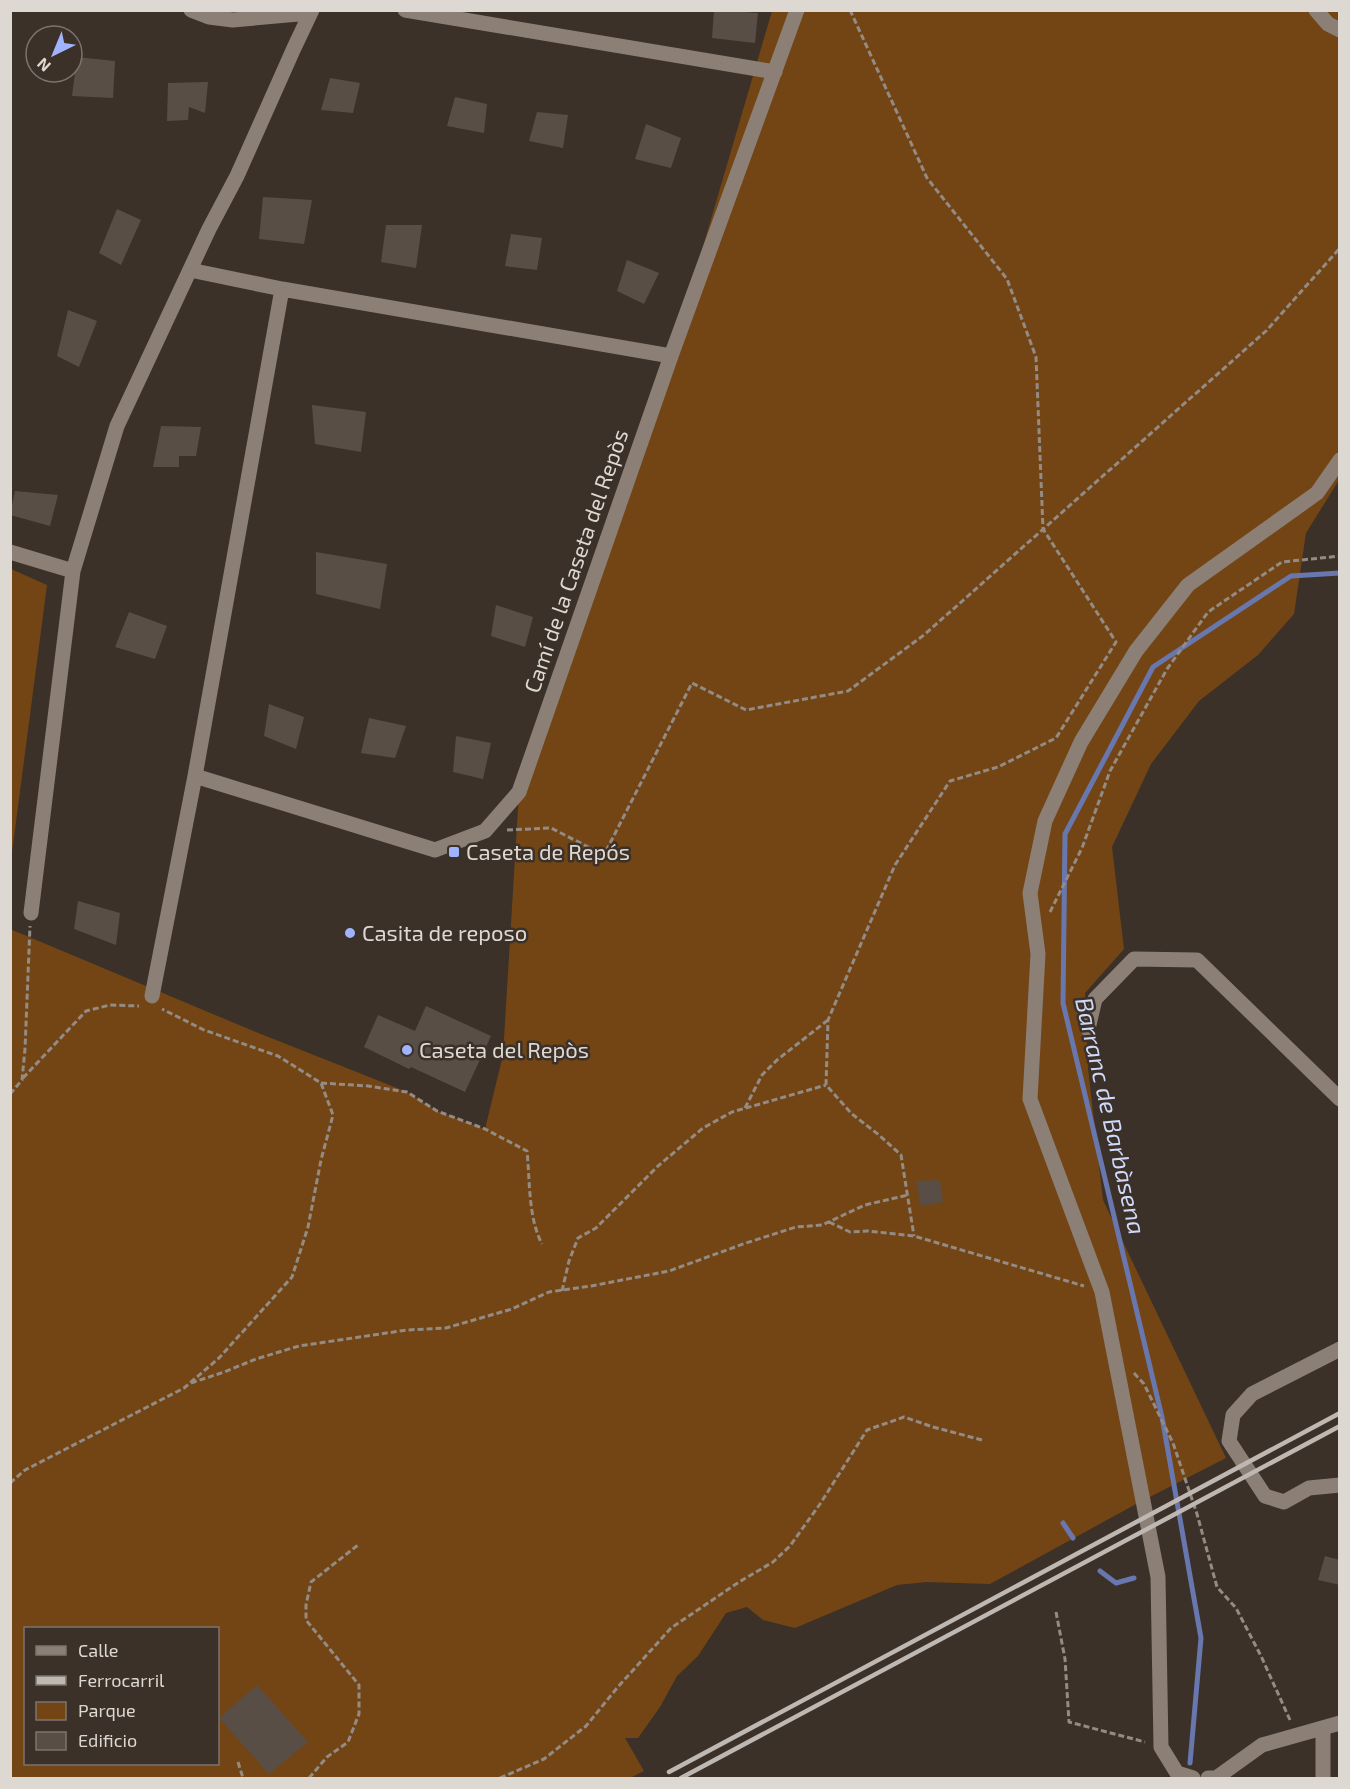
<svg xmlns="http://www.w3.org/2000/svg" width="1350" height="1789" viewBox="0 0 1350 1789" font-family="'Exo 2',sans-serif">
<rect width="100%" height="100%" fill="#3b3129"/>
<path fill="#734514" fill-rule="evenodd" d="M772 11H1339V480L1306 533 1294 614 1258 655 1199 701 1151 764 1112 847 1124 949 1085 993 1088 1068 1103 1200 1226 1458 1138 1503 990 1584 927 1582 897 1585 795 1628 763 1620 747 1607 726 1613 698 1656 677 1676 660 1707 638 1738H625L644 1771 630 1778H11L10 929 251 1030 407 1092 437 1111 485 1129 503 1055 519 792 671 356ZM26 1628H218V1764H26Z
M11 569 47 585 11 860Z"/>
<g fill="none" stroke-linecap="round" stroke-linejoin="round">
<path stroke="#6977af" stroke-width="5" d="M1063 1523 1073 1538
M1100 1571 1116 1583 1134 1578
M1190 1763 1201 1638 1162 1417 1063 1003 1065 834 1153 667 1291 576 1340 573"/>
</g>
<path fill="#594e45" d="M714 10 758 13 755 43 712 38Z
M77 57 115 61 113 98 72 96Z
M330 78 360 83 353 113 321 110Z
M208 82 205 113 189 107 188 120 167 121 168 83Z
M455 97 487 104 484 133 447 126Z
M537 112 568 115 563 148 529 141Z
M646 124 681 138 671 168 635 159Z
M263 197 312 200 304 244 259 239Z
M117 209 141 220 121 265 99 253Z
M386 225H422L416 268 381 262Z
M511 234 542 238 537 270 505 266Z
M627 260 659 273 644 304 617 291Z
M68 310 97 321 79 367 57 356Z
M312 405 366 412 361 452 315 444Z
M161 426 201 427 196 456H179V467H153Z
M15 491 58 495 50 526 10 515Z
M316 552 387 564 380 609 316 594Z
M496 605 533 617 525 647 491 636Z
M129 612 167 626 155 659 115 647Z
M269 704 304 717 296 749 264 736Z
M369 718 406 726 395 758 361 753Z
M456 736 491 743 483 779 453 772Z
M78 901 120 913 116 945 74 929Z
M426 1006 491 1036 465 1092 411 1067 409 1069 364 1047 378 1015 415 1031Z
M940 1180 943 1202 921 1206 916 1181Z
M1325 1556 1340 1560V1585L1318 1580Z
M257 1685 308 1742 269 1774 219 1718Z"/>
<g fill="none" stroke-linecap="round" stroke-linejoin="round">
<path stroke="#938b84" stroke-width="3" stroke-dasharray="6 3" stroke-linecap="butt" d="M850 10 927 178 1007 279 1036 357 1043 529 1116 642 1056 738 998 767 950 781 895 865 828 1020 826 1085 852 1114 879 1135 901 1155 914 1236
M507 830 551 828 604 855 692 683 746 710 848 691 924 635 1266 331 1340 248
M1050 912 1082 848 1110 771 1167 669 1208 612 1282 562 1340 556
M23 1078 86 1011 110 1005 139 1006
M321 1083 368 1086 407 1092 437 1111 485 1129 527 1151C530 1181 528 1217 542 1244
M10 1094 22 1080 25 1049 30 926
M745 1108 762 1075 777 1060 828 1020
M829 1222 850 1232 868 1231 914 1236 1084 1286
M562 1291 569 1261 578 1238 596 1228 658 1166 703 1128 732 1112 826 1085
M1134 1373 1144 1384 1173 1443 1197 1514 1217 1587 1236 1608 1261 1656 1290 1720
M191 1383 224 1372 256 1359 299 1346 407 1330 446 1328 512 1309 549 1292 591 1286 669 1271 746 1243 796 1227 822 1225 865 1205 908 1195
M10 1483 25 1470 184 1388 219 1358 292 1277 308 1227 321 1160 333 1115 321 1083 278 1056 204 1030 162 1009
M1056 1612 1065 1659 1069 1722 1145 1742
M238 1762 243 1778
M309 1778 327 1757 348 1742 359 1714V1685L306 1620V1605L311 1582 358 1545
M500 1778 544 1759 586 1726 617 1688 671 1628 739 1582 773 1562 790 1546 820 1504 867 1430 904 1417 933 1427 982 1440"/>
<path stroke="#8b7f76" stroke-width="15" d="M191 10 209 17 233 20 310 13
M405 10 775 72
M190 270 282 289 671 356
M10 552 73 571
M195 776 435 850 485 831 519 792 671 356 797 10
M31 913 73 571 117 426 209 229 237 176 294 48 312 10
M152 996 195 776 282 289
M1088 1029 1095 999 1134 959 1197 960 1340 1099
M1340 1349 1252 1394 1233 1415 1229 1441 1265 1496 1284 1502 1309 1488 1340 1485
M1193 1778 1177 1773 1161 1747 1158 1577 1102 1292 1030 1099 1038 954 1030 893 1045 821 1081 742 1136 651 1188 585 1317 493 1340 460
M1208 1778H1216L1262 1745 1340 1723
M1323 1778V1729"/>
<path stroke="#8b7f76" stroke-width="15" d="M1316 10 1328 24 1340 30"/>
<path stroke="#beb7b2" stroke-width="4.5" d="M669 1772 1340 1413
M681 1778 1340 1426"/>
</g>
<g fill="#a0b3fd" stroke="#3b3129" stroke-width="2">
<rect x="448" y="846" width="12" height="12" rx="3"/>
<circle cx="350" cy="933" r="6"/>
<circle cx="407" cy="1050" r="6"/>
</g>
<g text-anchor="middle" stroke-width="5" stroke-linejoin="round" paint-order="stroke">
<g font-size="22" fill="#ded8d3" stroke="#3b3129">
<text transform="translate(576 561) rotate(-71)" y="8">Camí de la Caseta del Repòs</text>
</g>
<g font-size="22" fill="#ded8d3" stroke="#3b3129" text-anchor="start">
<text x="466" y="860">Caseta de Repós</text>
<text x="362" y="941">Casita de reposo</text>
<text x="419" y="1058">Caseta del Repòs</text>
</g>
<g font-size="24" font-style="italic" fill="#cfd9fa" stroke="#3b3129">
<text transform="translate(1110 1116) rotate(77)" y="8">Barranc de Barbàsena</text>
</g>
</g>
<rect width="1350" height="1789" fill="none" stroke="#ded8d3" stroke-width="24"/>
<rect x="24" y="1627" width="195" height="138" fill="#3b3129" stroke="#7c746d" stroke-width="1.5"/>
<rect x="36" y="1646" width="30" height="9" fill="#8b7f76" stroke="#7c746d" stroke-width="1.5"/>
<text x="78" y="1657" font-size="18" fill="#ded8d3">Calle</text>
<rect x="36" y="1676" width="30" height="9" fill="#beb7b2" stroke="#7c746d" stroke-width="1.5"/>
<text x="78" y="1687" font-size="18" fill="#ded8d3">Ferrocarril</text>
<rect x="36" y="1702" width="30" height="18" fill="#734514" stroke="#7c746d" stroke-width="1.5"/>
<text x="78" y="1717" font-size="18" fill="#ded8d3">Parque</text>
<rect x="36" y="1732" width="30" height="18" fill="#594e45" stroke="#7c746d" stroke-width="1.5"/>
<text x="78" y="1747" font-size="18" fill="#ded8d3">Edificio</text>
<g transform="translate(54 54) rotate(223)"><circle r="28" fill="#3b3129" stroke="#7c746d" stroke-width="1.5"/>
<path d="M0-4.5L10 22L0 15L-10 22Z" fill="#a0b3fd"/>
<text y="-9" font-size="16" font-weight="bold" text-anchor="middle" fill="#ded8d3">N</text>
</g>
</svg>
